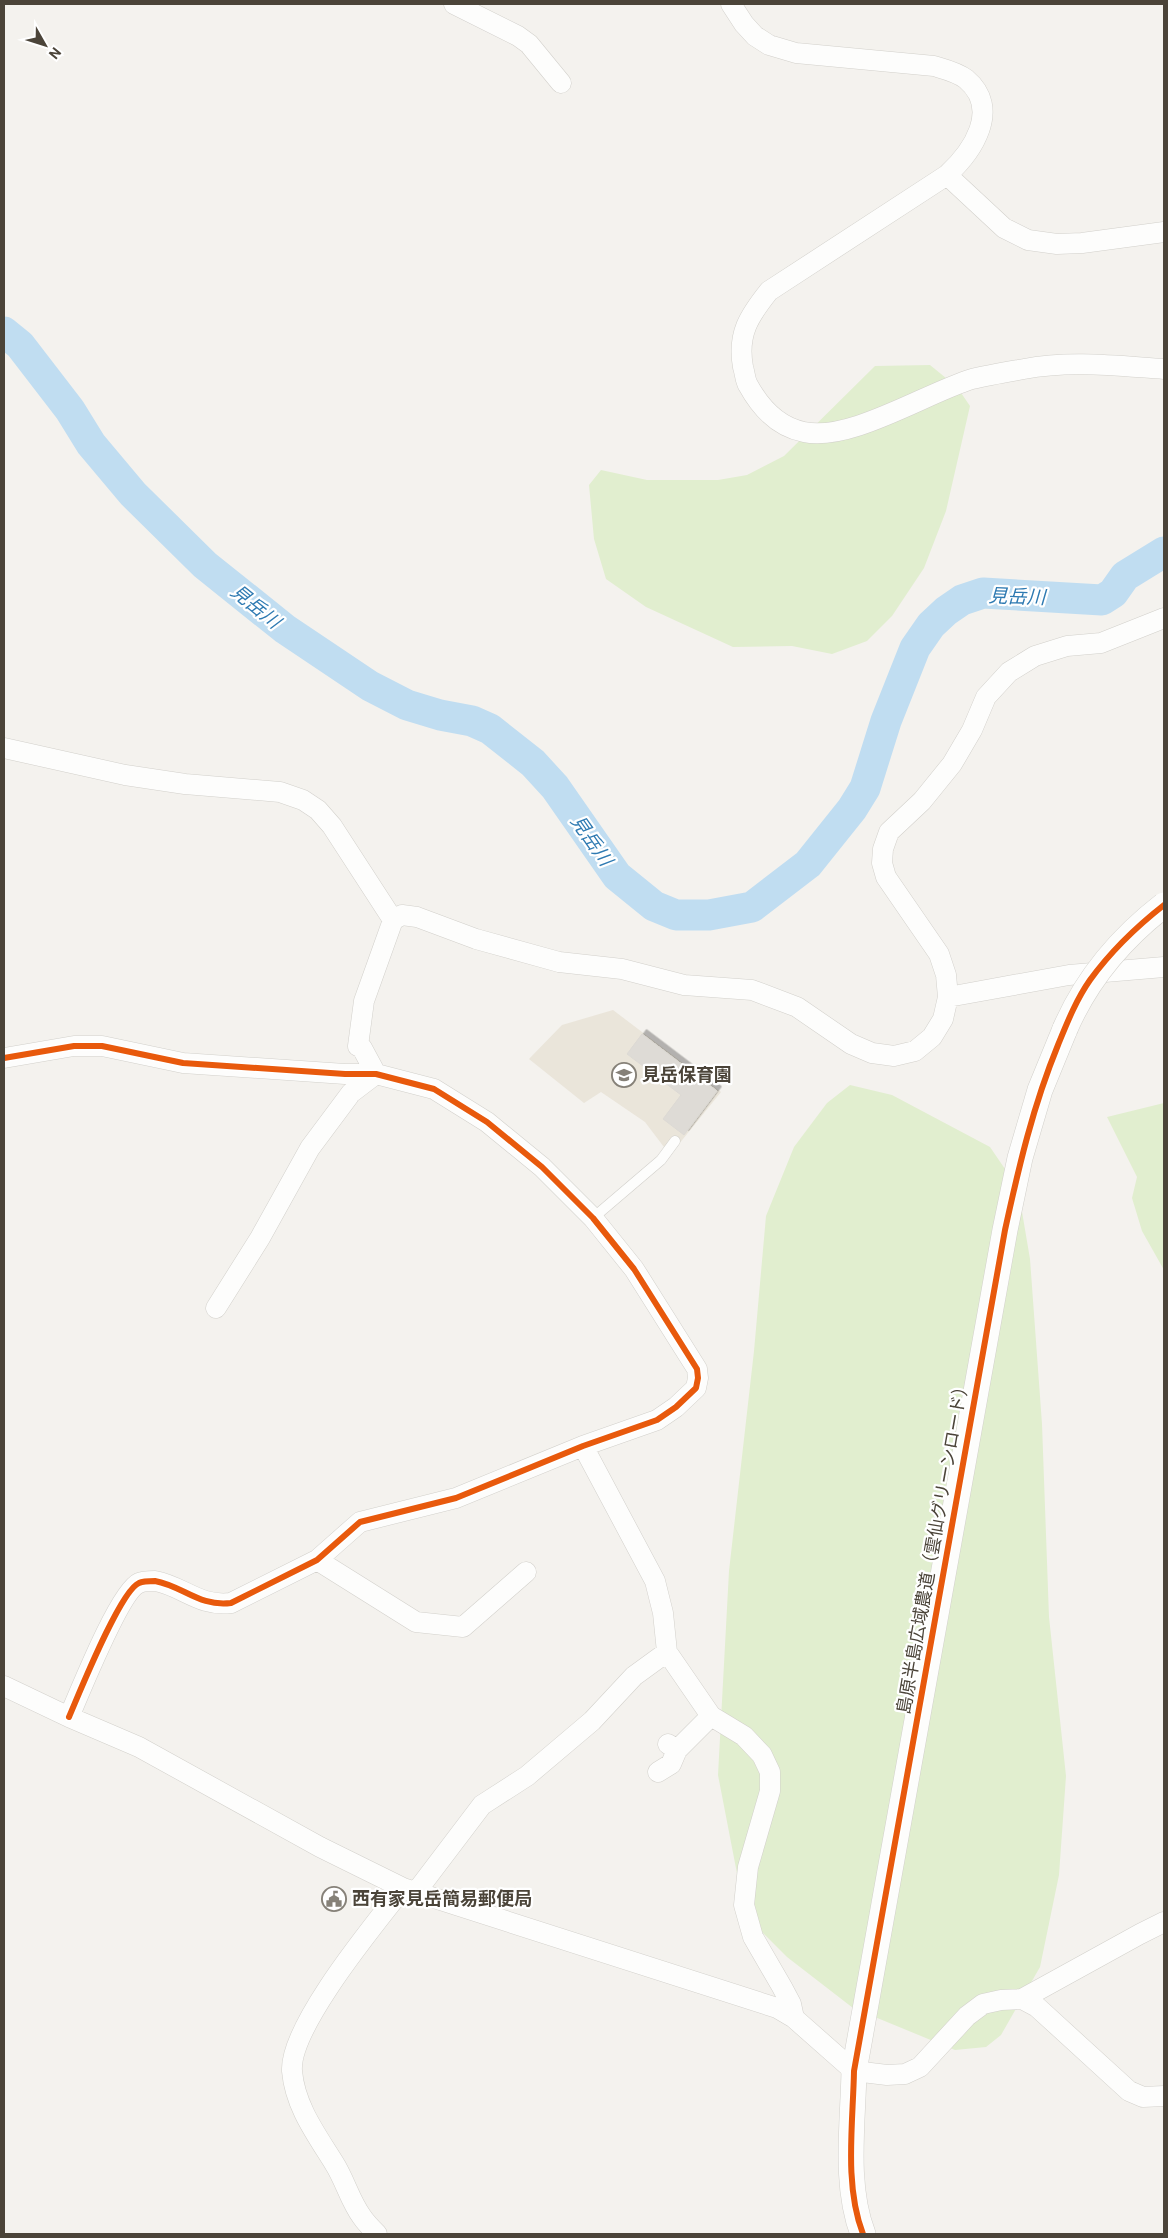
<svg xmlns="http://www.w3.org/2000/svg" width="1168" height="2238" viewBox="0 0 1168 2238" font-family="Roboto,'Noto Sans JP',sans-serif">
<defs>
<filter id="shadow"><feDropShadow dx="4.5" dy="-4.5" stdDeviation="0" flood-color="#0004"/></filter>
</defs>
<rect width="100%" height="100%" fill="#f4f2ee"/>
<path fill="#eae5da" d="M613 1010 721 1092 670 1155 645 1122 601 1092 584 1103 529 1059 562 1025Z"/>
<path fill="#e1eecf" d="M930 365 957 387 970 406 946 511 924 568 892 616 867 641 832 654 792 646 733 647 646 607 606 579 594 539 589 485 601 470 647 480H718L747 475 784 456 875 366Z
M850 1085 892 1095 990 1147 1018 1188 1030 1259 1042 1424 1049 1617 1066 1776 1059 1875 1040 1967 1001 2035 986 2047 955 2050 853 2008 787 1957 760 1930 740 1889 718 1775 729 1571 754 1351 766 1216 794 1147 827 1103Z
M1164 1103V1270L1142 1231 1132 1198 1137 1177 1107 1117Z"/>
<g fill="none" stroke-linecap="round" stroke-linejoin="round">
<path stroke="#c0ddf1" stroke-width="31" d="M4 332 20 345 70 410 91 444 133 494 205 565 285 629 370 686 407 705 440 715 472 721 490 729 533 763 555 787 617 876 654 906 676 915H709L752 907 808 864 852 809 865 788 886 721 915 648 931 625 946 611 962 600 983 593 1102 600 1113 593 1125 576 1164 552"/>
</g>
<path fill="#dedbd6" stroke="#dcd9d4" filter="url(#shadow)" d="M642 1034 717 1091 684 1135 663 1119 681 1095 627 1054Z"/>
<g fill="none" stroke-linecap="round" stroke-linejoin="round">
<defs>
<path id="service" d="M593 1218 661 1160 675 1141"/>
<path id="minor" d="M454 4 518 36 529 44 561 83
M731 4 744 24 755 36 769 45 796 53 934 66C944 69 957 72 966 79 1002 109 972 152 947 175L769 291C749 316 737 334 743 367 745 373 745 380 748 385 760 407 778 427 804 432 850 442 926 393 972 379 989 375 1007 372 1024 369 1070 360 1118 366 1164 369
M947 175 1004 228 1028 240 1057 244 1082 243 1164 232
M4 748 125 775 185 784 280 792 303 800 318 810 332 826 393 920
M948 997 1069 975 1164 967
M4 1058 74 1046H102L183 1063 345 1074H376L434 1089 487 1122 542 1167 593 1218 634 1269 697 1369 698 1378 696 1388 676 1407 657 1420 583 1446 456 1498 360 1522 317 1560 231 1603C199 1607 183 1586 155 1581 151 1581 143 1581 139 1583 120 1591 79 1694 69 1717
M376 1074 362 1048 358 1046 364 1001 393 920 402 915 417 917 476 939 559 962 622 969 684 985 752 990 797 1007 851 1044 872 1053 894 1056 915 1051 932 1037 943 1019 948 997 946 975 939 954 886 877 882 863 883 849 889 832 922 801 952 764 972 730 986 697 1009 672 1035 656 1067 646 1101 643 1164 618
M216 1308 260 1238 310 1148 351 1093 376 1074
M317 1560 416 1622 463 1627 526 1572
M667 1652 711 1716 744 1736 762 1755 770 1772V1791L748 1867 744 1905 753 1937 782 1987 791 2004 794 2018
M4 1686 69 1717 139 1747 320 1847 403 1888 777 2008 794 2018 854 2071 887 2075 905 2074 920 2067 967 2016 983 2004 1001 2000 1022 1999 1140 1934 1164 1922
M668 1744 677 1750 711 1716
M658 1772 671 1764 677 1750
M416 1892 482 1805 527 1776 592 1721 634 1676 667 1652 663 1613 655 1581 583 1446
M1022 1999 1037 2007 1129 2091 1143 2097 1164 2096
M377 2234C372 2229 366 2223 362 2217 350 2201 345 2180 334 2163 316 2134 295 2106 292 2071 289 2027 375 1924 403 1888"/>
<path id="tertiary" d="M863 2234C844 2185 853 2124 854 2071L1005 1230 1020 1158 1040 1090 1065 1029"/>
</defs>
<use href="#service" stroke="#d2d0cb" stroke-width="11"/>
<use href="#minor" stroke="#d2d0cb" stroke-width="21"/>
<use href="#tertiary" stroke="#d2d0cb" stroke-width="26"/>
<use href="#service" stroke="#fdfdfc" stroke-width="10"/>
<use href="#minor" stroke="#fdfdfc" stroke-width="20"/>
<use href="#tertiary" stroke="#fdfdfc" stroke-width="25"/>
<defs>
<path id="tertiary-bridge" d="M1065 1029C1087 978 1120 939 1164 905"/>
</defs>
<use href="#tertiary-bridge" stroke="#d2d0cb" stroke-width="26" stroke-linecap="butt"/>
<use href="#tertiary-bridge" stroke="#fdfdfc" stroke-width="25"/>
<defs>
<path id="cycleway" d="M4 1058 74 1046H102L183 1063 345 1074H376L434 1089 487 1122 542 1167 593 1218 634 1269 697 1369 698 1378 696 1388 676 1407 657 1420 583 1446 456 1498 360 1522 317 1560 231 1603C199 1607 183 1586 155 1581 151 1581 143 1581 139 1583 120 1591 79 1694 69 1717
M863 2234C844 2185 853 2124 854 2071L1005 1230C1019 1166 1033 1106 1058 1045 1067 1023 1076 1000 1090 980 1111 951 1136 927 1164 905"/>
</defs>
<use href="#cycleway" stroke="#fff" stroke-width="9"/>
<use href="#cycleway" stroke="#e8590c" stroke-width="6"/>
</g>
<defs>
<symbol id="school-ring" viewBox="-11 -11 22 22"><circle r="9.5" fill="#fff" stroke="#868178" stroke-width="1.5"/><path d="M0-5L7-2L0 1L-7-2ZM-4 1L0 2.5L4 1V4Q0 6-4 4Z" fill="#868178"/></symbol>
<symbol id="civic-ring" viewBox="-11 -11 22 22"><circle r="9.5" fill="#fff" stroke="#868178" stroke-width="1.5"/><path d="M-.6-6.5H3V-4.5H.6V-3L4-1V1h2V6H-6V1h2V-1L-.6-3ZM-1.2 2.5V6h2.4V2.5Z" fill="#868178"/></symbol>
</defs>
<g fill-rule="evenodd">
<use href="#school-ring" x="610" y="1061" width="28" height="28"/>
<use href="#civic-ring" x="320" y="1885" width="28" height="28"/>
</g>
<g text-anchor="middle" stroke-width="4.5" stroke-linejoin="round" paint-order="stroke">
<g font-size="18" font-weight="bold" fill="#4b4439" stroke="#fff" text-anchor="start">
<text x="642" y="1081">見岳保育園</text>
<text x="352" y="1905">西有家見岳簡易郵便局</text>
</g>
<g font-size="18" fill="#4b4439" stroke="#fff">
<text transform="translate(933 1546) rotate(-80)" y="6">島原半島広域農道（雲仙グリーンロード）</text>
</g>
<g font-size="19" font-style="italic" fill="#2e7ab2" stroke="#fff">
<text transform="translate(1017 596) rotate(2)" y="7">見岳川</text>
<text transform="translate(256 606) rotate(39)" y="7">見岳川</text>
<text transform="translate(592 840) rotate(55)" y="7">見岳川</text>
</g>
</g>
<rect width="1168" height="2238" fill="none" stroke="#4b4439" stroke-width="10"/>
<g transform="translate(45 45) rotate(129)" stroke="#ffffff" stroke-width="4" paint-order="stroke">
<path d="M0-4L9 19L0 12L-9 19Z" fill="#4b4439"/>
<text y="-8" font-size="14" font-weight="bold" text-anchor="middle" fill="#4b4439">N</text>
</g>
</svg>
